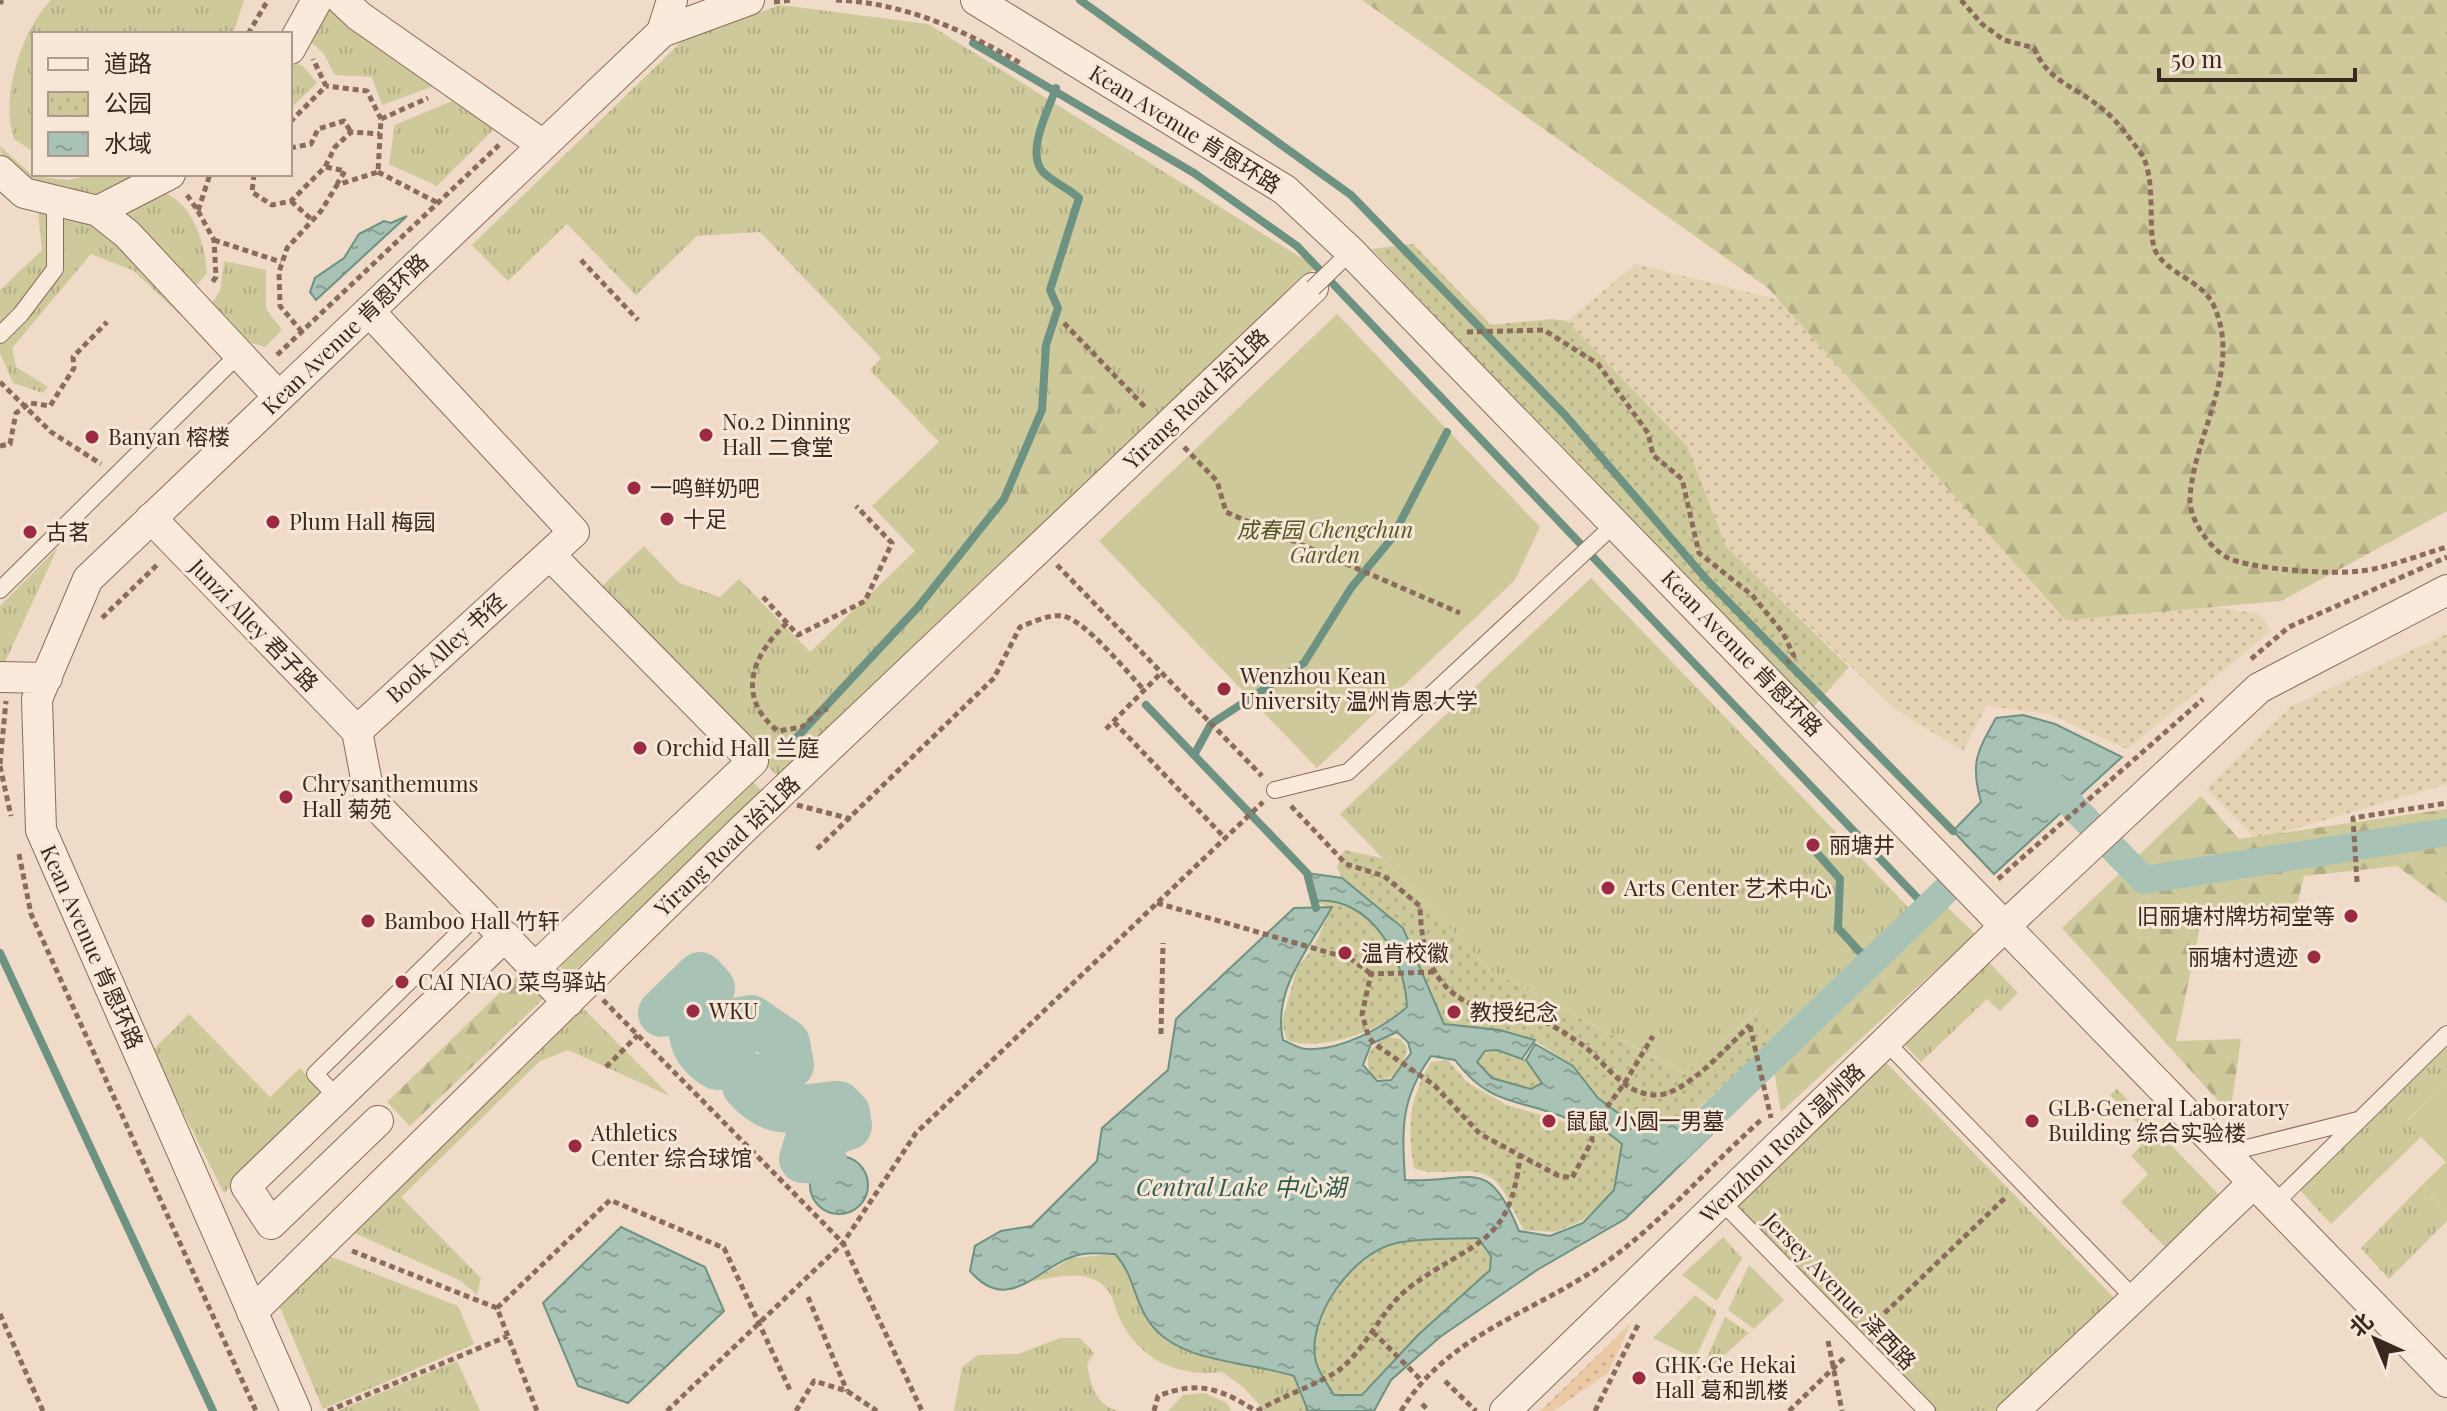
<svg xmlns="http://www.w3.org/2000/svg" width="2447" height="1411" viewBox="0 0 2447 1411" font-family="'Playfair Display','Noto Sans SC',serif">
<defs>
<pattern id="farmland-dots" width="8" height="8" patternUnits="userSpaceOnUse" patternTransform="scale(2)"><rect width="8" height="8" fill="#e5d3b4"/><path d="M2 2h.1M6 6h.1" fill="none" stroke="#c5b59a" stroke-width="1.8" stroke-linecap="round"/></pattern>
<pattern id="grass-tufts" width="24" height="20" patternUnits="userSpaceOnUse" patternTransform="scale(2)"><rect width="24" height="20" fill="#cec99b"/><path d="M3 7l-1-3M5 7V3M7 7l1-3M15 17l-1-3M17 17v-4M19 17l1-3" fill="none" stroke="#b2ad85"/></pattern>
<pattern id="forest-firs" width="22" height="20" patternUnits="userSpaceOnUse" patternTransform="scale(2)"><rect width="22" height="20" fill="#cec99b"/><path d="M5 1l3.5 6h-7zM16 11l3.5 6h-7z" fill="#b2ad85"/></pattern>
<pattern id="sand-dots" width="8" height="8" patternUnits="userSpaceOnUse" patternTransform="scale(2)"><rect width="8" height="8" fill="#ebc9a5"/><path d="M2 2h.1M6 6h.1" fill="none" stroke="#caad8e" stroke-width="1.8" stroke-linecap="round"/></pattern>
<pattern id="park-dots" width="8" height="8" patternUnits="userSpaceOnUse" patternTransform="scale(2)"><rect width="8" height="8" fill="#cec99b"/><path d="M2 2h.1M6 6h.1" fill="none" stroke="#b2ad85" stroke-width="1.8" stroke-linecap="round"/></pattern>
<pattern id="water-ripples" width="26" height="14" patternUnits="userSpaceOnUse" patternTransform="scale(2)"><rect width="26" height="14" fill="#a8c3b6"/><path d="M2 4q2-2 4 0t4 0M15 11q2-2 4 0t4 0" fill="none" stroke="#8a9e94"/></pattern>
</defs>
<rect width="100%" height="100%" fill="#efdbc7"/>
<path fill="url(#farmland-dots)" d="M1636 264 1848 317 2117 591 2260 614 2271 631 2127 749 2049 714 1986 706 1963 751 1895 709 1726 546 1687 446 1567 321Z
M2447 634V784L2257 840 2206 789 2290 707Z"/>
<path fill="url(#grass-tufts)" d="M51 0H244L233 34H34V152L14 139C0 98 21 31 51 0Z
M780 5 928 24 1316 267 779 778 599 589 644 546 679 583 720 597 739 579 810 652 915 551 872 506 939 442 870 370 881 358 760 232 697 236 636 295 567 224 508 281 472 245 682 41Z
M328 9 341 17 437 85 382 105 372 77 335 75 324 54 311 42Z
M293 61 303 66 317 83 290 109V65Z
M452 101 494 129 437 186 389 164 395 125Z
M0 146 33 176 68 180 96 174H145L92 201C63 194 3 186 0 146Z
M163 192C193 204 205 242 207 273L192 291 117 212Z
M38 212 92 222 120 241 214 347 134 271 91 254 12 348 16 367 48 387 43 393 13 383 0 353V290L42 250Z
M224 261 266 270V309L282 330 265 347 245 341 211 305 220 291Z
M58 547 5 662 0 674V606Z
M1591 578 1912 911 1767 1046 1759 1009 1686 1074 1490 970 1340 814Z
M1986 959 2018 993 2000 1011 1987 999 1921 1062 1900 1040Z
M581 1006 670 1096 568 1050 540 1061 401 1197 481 1278 477 1295 461 1281 348 1230Z
M189 1014 270 1097 300 1068 324 1094 224 1193 152 1051Z
M2447 1042V1082L2406 1121 2421 1137 2331 1224 2298 1188Z
M1883 1059 2117 1301 2003 1411H1927L1729 1208Z
M2117 1089 2223 1199 2169 1251 2121 1202 2148 1174 2131 1156 2150 1136 2110 1095Z
M2422 1185 2447 1212V1221L2389 1279 2361 1248Z
M1723 1237 1742 1258 1717 1301 1682 1275Z
M324 1254 458 1306 474 1344 323 1409 276 1298Z
M1115 1254C1134 1274 1133 1298 1148 1320 1177 1364 1249 1361 1295 1376L1308 1411H1265L1243 1387 1222 1372C1178 1378 1138 1359 1119 1317 1113 1302 1113 1290 1097 1281 1077 1270 1050 1278 1029 1282L1072 1258Z
M1749 1265 1784 1300 1754 1329 1728 1310Z
M1695 1295 1717 1312 1695 1359 1653 1338Z
M1725 1317 1749 1333 1697 1380Z
M1060 1338H1080L1094 1353 1087 1364C1091 1386 1095 1404 1118 1411H954L962 1367 978 1355 1018 1354Z
M457 1361 480 1411H337Z
M1205 1393 1227 1403 1231 1411H1168L1183 1395Z"/>
<path fill="url(#forest-firs)" d="M1362 0H2447V511L2281 601 2066 620 1768 288Z
M1060 352 1117 409 1015 509Z
M748 777 762 791 569 976 555 961Z
M2201 796 2239 839 2447 809V903L2397 866 2304 876 2296 909H2267L2269 926 2201 922 2176 1041 2241 1039 2230 1114 2062 928Z
M1945 905 1975 934 1781 1112 1774 1070Z
M519 974 543 999 410 1126 387 1102Z"/>
<path fill="url(#sand-dots)" d="M1631 1323 1608 1373 1553 1411H1540Z"/>
<path fill="url(#park-dots)" d="M1413 244 1491 325 1552 319 1567 321 1687 446 1726 546 1849 667 1809 712 1372 249Z
M1344 850 1382 858 1490 970 1685 1074 1760 1009 1767 1046 1691 1114 1641 1130 1598 1098 1572 1066 1535 1040 1500 1030 1444 1024 1403 928 1342 878 1337 867Z
M1331 899C1378 912 1404 960 1407 1007 1380 1030 1322 1053 1287 1040L1282 1022 1297 968 1313 948 1332 908 1314 901Z
M1389 1037 1401 1039 1407 1048C1404 1066 1393 1085 1372 1077 1362 1057 1370 1045 1389 1037Z
M1497 1050 1526 1060 1543 1083 1532 1089 1491 1078 1476 1062 1483 1054Z
M1448 1060 1468 1083 1507 1105 1579 1126 1602 1127 1622 1144 1614 1190 1583 1220 1555 1232 1524 1230C1515 1216 1509 1198 1499 1185 1479 1159 1440 1180 1414 1168 1407 1128 1409 1098 1431 1062Z
M1478 1238 1491 1256 1490 1270 1418 1335 1362 1395H1334C1328 1385 1319 1373 1316 1362 1304 1318 1354 1251 1397 1243 1422 1238 1452 1240 1478 1238Z"/>
<path fill="#cec99b" d="M1337 314 1540 527 1515 580 1317 768 1099 541Z
M2447 1082V1212L2422 1185 2446 1162 2406 1122Z"/>
<path fill="url(#water-ripples)" stroke="#6e9282" stroke-width="2" fill-rule="evenodd" d="M407 216 316 300 310 292 315 278 344 258 359 234 384 221 391 223Z
M2023 715 2055 724 2122 757 1994 874 1953 831 1981 802C1970 763 1977 752 1996 718Z
M1307 873 1342 878 1403 928 1444 1024 1500 1030 1535 1040 1522 1059 1497 1050 1485 1051 1477 1062 1492 1078 1531 1089 1542 1083 1526 1060 1535 1044 1573 1066 1598 1098 1641 1130 1691 1114 1713 1133 1625 1219 1537 1270 1440 1337 1391 1380 1374 1411H1308L1294 1376C1249 1361 1176 1364 1148 1320 1133 1298 1134 1274 1115 1254 1105 1254 1093 1252 1083 1254 1042 1260 1011 1319 970 1271L975 1246 1001 1231 1032 1226 1097 1161 1102 1128 1168 1070 1176 1019 1294 908 1332 907C1309 949 1272 989 1283 1040 1290 1043 1299 1049 1307 1049 1340 1051 1383 1028 1407 1007 1405 957 1370 895 1314 901ZM1397 1032 1408 1042 1411 1053 1391 1080 1377 1081 1363 1065 1371 1044ZM1431 1056 1455 1060C1491 1108 1520 1098 1568 1119 1572 1120 1574 1124 1578 1125 1602 1134 1598 1123 1622 1144L1614 1190 1583 1223 1550 1236 1519 1231C1487 1152 1471 1184 1405 1180 1402 1128 1400 1100 1431 1056ZM1478 1238 1491 1256 1490 1270 1418 1335 1362 1395H1334C1328 1385 1319 1373 1316 1362 1305 1318 1354 1251 1397 1243 1422 1238 1453 1239 1478 1238Z
M810 1185a29 29 0 1 1 58 0a29 29 0 1 1-58 0Z
M621 1227 705 1267 724 1311 628 1403 578 1386 543 1303Z"/>
<g fill="none" stroke-linecap="round" stroke-linejoin="round">
<path stroke="#6e9282" stroke-width="8" d="M1080 0 1351 195 1565 415 1706 579 1953 831
M973 43 1194 173 1297 246 1927 908
M1146 705 1307 873 1316 908
M786 749 919 606 1004 499 1042 410 1046 345 1058 308 1050 290 1079 198C1068 188 1053 182 1043 172 1025 152 1049 109 1056 88
M1194 755 1211 724 1304 663 1351 588 1392 538 1447 432
M1817 853 1840 879 1838 928 1869 962
M0 953 213 1411"/>
<path stroke="#a8c3b6" stroke-width="28" d="M2043 799 2055 788 2144 880 2447 832
M1675 1151 1945 891"/>
<path stroke="#a8c3b6" stroke-width="48" d="M662 1013 700 976 711 988C687 1015 684 1047 717 1066L732 1051 735 1022 751 1019 786 1043 790 1065 771 1078H749L746 1086C774 1119 799 1108 838 1105L846 1113 848 1126 809 1140 803 1159 823 1160"/>
<defs>
<path id="service" d="M0 335 21 314 55 269V202
M0 590 239 354
M1275 790 1348 772 1616 523
M1886 1042 2130 1294 2250 1176
M338 1098 315 1074 481 911
M2227 1153 2358 1120
M1721 1201 1927 1411
M2275 1203 2447 1034
M2005 1411 2130 1294
M2024 1411 2260 1187"/>
<path id="minor" d="M342 0 359 16 543 145
M976 0 1285 190 1351 252 2447 1382
M662 32 672 0
M290 49 317 0
M0 171 24 193 98 211 127 234 279 397
M98 211 170 174
M369 311 574 532 357 731 370 799 568 1002
M151 518 357 731
M0 677 47 678
M535 968 753 761 550 555
M378 1121 271 1224 246 1186 505 936
M252 1312 743 829 1313 288
M296 1411 41 830 37 699 88 579 662 32 749 0
M1505 1411 2007 924 2259 688 2447 590"/>
</defs>
<use href="#service" stroke="#8b6b5c" stroke-width="18"/>
<use href="#minor" stroke="#8b6b5c" stroke-width="32"/>
<path stroke="#8b6b5c" stroke-width="5" stroke-dasharray="6 4" stroke-linecap="butt" d="M836 0C906 3 963 30 1022 64
M1961 0 1982 24 2004 40 2034 48C2048 82 2075 86 2100 107 2116 119 2128 136 2140 152 2158 176 2146 234 2156 252 2169 275 2201 280 2213 304 2244 369 2193 434 2190 499 2189 519 2210 549 2228 558 2251 569 2333 575 2360 571 2388 568 2419 555 2447 547
M774 2 793 0
M0 4 2 0
M248 34 268 0
M381 119 428 98
M290 122 326 86 313 59
M290 148 311 144 318 129 344 121 351 132
M326 167 345 171 337 184
M378 172 438 203
M254 174 252 192 272 205 291 201 325 167 335 147 351 132 380 134
M187 195 198 211 210 174
M291 201 312 220
M198 211 214 240 216 277 211 284
M214 240 281 262
M581 260 638 320
M1064 323 1147 409
M302 332 280 306 279 272 287 248 321 211 337 185 378 172 381 119 367 91 326 86
M1467 332 1544 330 1598 364 1648 433 1653 455 1682 479 1699 553 1752 595 1783 633 1794 656 1787 663
M277 355 499 145
M0 382 51 432 101 464
M0 446 10 444 16 413 30 403 50 406 74 368 73 357 107 322
M1184 447 1217 481 1226 512 1460 613
M1057 565 1262 776
M763 597 798 635 865 601 892 543 856 506
M102 618 158 564
M787 623C752 655 735 697 778 731L802 727 821 710 828 709
M2251 659 2289 627 2447 557
M1114 722 1225 838
M1106 729 1161 673
M0 764 6 701
M0 766 11 816
M1291 806 1346 864 1384 876 1420 906C1421 938 1426 972 1454 994 1480 1015 1518 1009 1547 1023 1559 1029 1573 1038 1584 1046 1607 1064 1624 1096 1658 1095 1686 1094 1730 1044 1750 1025
M817 849 994 678 1020 627C1033 622 1049 614 1063 616 1085 620 1128 673 1144 690
M19 854 31 914 256 1411
M1998 879 2203 699
M2357 882 2353 818 2447 803
M1157 903 1351 959 1371 974
M1434 972 1371 974 1362 1014 1369 1038 1376 1045 1434 1085 1480 1134 1557 1175 1572 1178 1592 1141V1127L1624 1084 1653 1036
M603 1000 843 1243 922 1411
M1750 1026 1771 1118
M1161 1034 1163 943
M606 1067 638 1035
M352 1251 497 1308 537 1411
M808 1297 847 1391
M497 1308 610 1200 724 1248 790 1390
M0 1314 43 1411
M1870 1327 2007 1196
M1373 1332 1422 1381
M1828 1341 1842 1411
M1445 1381 1476 1411
M1422 1404 1429 1411
M328 1411 508 1336
M667 1411 843 1243 916 1133 1263 802
M796 1411 814 1381 847 1391 877 1411
M1154 1411 1158 1396C1199 1380 1221 1389 1256 1411
M1257 1411C1280 1397 1321 1383 1339 1370 1368 1347 1381 1309 1410 1287 1473 1240 1510 1247 1520 1156
M1401 1411C1447 1335 1533 1313 1602 1265 1661 1224 1707 1168 1761 1120
M1595 1411 1639 1323
M1789 1411 1846 1356"/>
<use href="#service" stroke="#f9eadb" stroke-width="16"/>
<use href="#minor" stroke="#f9eadb" stroke-width="30"/>
<defs>
<path id="service-bridge" d="M1313 288 1339 263"/>
</defs>
<use href="#service-bridge" stroke="#8b6b5c" stroke-width="18" stroke-linecap="butt"/>
<path stroke="#8b6b5c" stroke-width="5" stroke-dasharray="6 4" stroke-linecap="butt" d="M797 805 851 819"/>
<use href="#service-bridge" stroke="#f9eadb" stroke-width="16"/>
</g>
<g fill="#9b2b43" stroke="#f6e7d7" stroke-width="3">
<circle cx="706" cy="435" r="8"/>
<circle cx="92" cy="437" r="8"/>
<circle cx="634" cy="488" r="8"/>
<circle cx="667" cy="519" r="8"/>
<circle cx="273" cy="522" r="8"/>
<circle cx="30" cy="532" r="8"/>
<circle cx="1224" cy="689" r="8"/>
<circle cx="640" cy="748" r="8"/>
<circle cx="286" cy="797" r="8"/>
<circle cx="1813" cy="845" r="8"/>
<circle cx="1608" cy="888" r="8"/>
<circle cx="2351" cy="916" r="8"/>
<circle cx="368" cy="921" r="8"/>
<circle cx="1345" cy="953" r="8"/>
<circle cx="2314" cy="957" r="8"/>
<circle cx="402" cy="982" r="8"/>
<circle cx="693" cy="1011" r="8"/>
<circle cx="1454" cy="1012" r="8"/>
<circle cx="1549" cy="1121" r="8"/>
<circle cx="2032" cy="1121" r="8"/>
<circle cx="575" cy="1146" r="8"/>
<circle cx="1639" cy="1378" r="8"/>
</g>
<g text-anchor="middle" stroke-width="6" stroke-linejoin="round" paint-order="stroke">
<g font-size="22" fill="#3c2720" stroke="#f6e7d7">
<text transform="translate(1185 129) rotate(32)" y="8">Kean Avenue 肯恩环路</text>
<text transform="translate(345 334) rotate(-44)" y="8">Kean Avenue 肯恩环路</text>
<text transform="translate(1196 399) rotate(-44)" y="8">Yirang Road 诒让路</text>
<text transform="translate(254 625) rotate(46)" y="8">Junzi Alley 君子路</text>
<text transform="translate(446 648) rotate(-42)" y="8">Book Alley 书径</text>
<text transform="translate(1742 653) rotate(46)" y="8">Kean Avenue 肯恩环路</text>
<text transform="translate(727 846) rotate(-44)" y="8">Yirang Road 诒让路</text>
<text transform="translate(92 947) rotate(66)" y="8">Kean Avenue 肯恩环路</text>
<text transform="translate(1782 1143) rotate(-44)" y="8">Wenzhou Road 温州路</text>
<text transform="translate(1840 1291) rotate(46)" y="8">Jersey Avenue 泽西路</text>
</g>
<g font-size="22" fill="#3c2720" stroke="#f6e7d7" text-anchor="start">
<text x="722" y="430">No.2 Dinning<tspan x="722" dy="25">Hall 二食堂</tspan></text>
<text x="108" y="445">Banyan 榕楼</text>
<text x="650" y="496">一鸣鲜奶吧</text>
<text x="683" y="527">十足</text>
<text x="289" y="530">Plum Hall 梅园</text>
<text x="46" y="540">古茗</text>
<text x="1240" y="684">Wenzhou Kean<tspan x="1240" dy="25">University 温州肯恩大学</tspan></text>
<text x="656" y="756">Orchid Hall 兰庭</text>
<text x="302" y="792">Chrysanthemums<tspan x="302" dy="25">Hall 菊苑</tspan></text>
<text x="1829" y="853">丽塘井</text>
<text x="1624" y="896">Arts Center 艺术中心</text>
<text x="2335" y="924" text-anchor="end">旧丽塘村牌坊祠堂等</text>
<text x="384" y="929">Bamboo Hall 竹轩</text>
<text x="1361" y="961">温肯校徽</text>
<text x="2298" y="965" text-anchor="end">丽塘村遗迹</text>
<text x="418" y="990">CAI NIAO 菜鸟驿站</text>
<text x="709" y="1019">WKU</text>
<text x="1470" y="1020">教授纪念</text>
<text x="2048" y="1116">GLB·General Laboratory<tspan x="2048" dy="25">Building 综合实验楼</tspan></text>
<text x="1565" y="1129">鼠鼠 小圆一男墓</text>
<text x="591" y="1141">Athletics<tspan x="591" dy="25">Center 综合球馆</tspan></text>
<text x="1655" y="1373">GHK·Ge Hekai<tspan x="1655" dy="25">Hall 葛和凯楼</tspan></text>
</g>
<g font-size="22" font-style="italic" fill="#565826" stroke="#f6e7d7">
<text x="1325" y="538">成春园 Chengchun<tspan x="1325" dy="25">Garden</tspan></text>
</g>
<g font-size="24" font-style="italic" fill="#2f5b4f" stroke="#f6e7d7">
<text x="1241" y="1196">Central Lake 中心湖</text>
</g>
</g>
<rect x="32" y="32" width="260" height="144" fill="#f6e7d7" stroke="#ac9a8e" stroke-width="2"/>
<rect x="48" y="58" width="40" height="12" fill="#f9eadb" stroke="#ac9a8e" stroke-width="2"/>
<text x="104" y="72" font-size="24" fill="#3c2720">道路</text>
<rect x="48" y="92" width="40" height="24" fill="url(#park-dots)" stroke="#ac9a8e" stroke-width="2"/>
<text x="104" y="112" font-size="24" fill="#3c2720">公园</text>
<rect x="48" y="132" width="40" height="24" fill="url(#water-ripples)" stroke="#ac9a8e" stroke-width="2"/>
<text x="104" y="152" font-size="24" fill="#3c2720">水域</text>
<g transform="translate(2375 1339) rotate(316)" stroke="#f6e7d7" stroke-width="6" paint-order="stroke">
<path d="M0-6L14 30L0 20L-14 30Z" fill="#3c2720"/>
<text y="-12" font-size="22" font-weight="bold" text-anchor="middle" fill="#3c2720">北</text>
</g>
<path d="M2159 68v12h196v-12" fill="none" stroke="#3c2720" stroke-width="4"/>
<text x="2171" y="68" font-size="24" fill="#3c2720" stroke="#f6e7d7" stroke-width="6" paint-order="stroke">50 m</text>
</svg>
